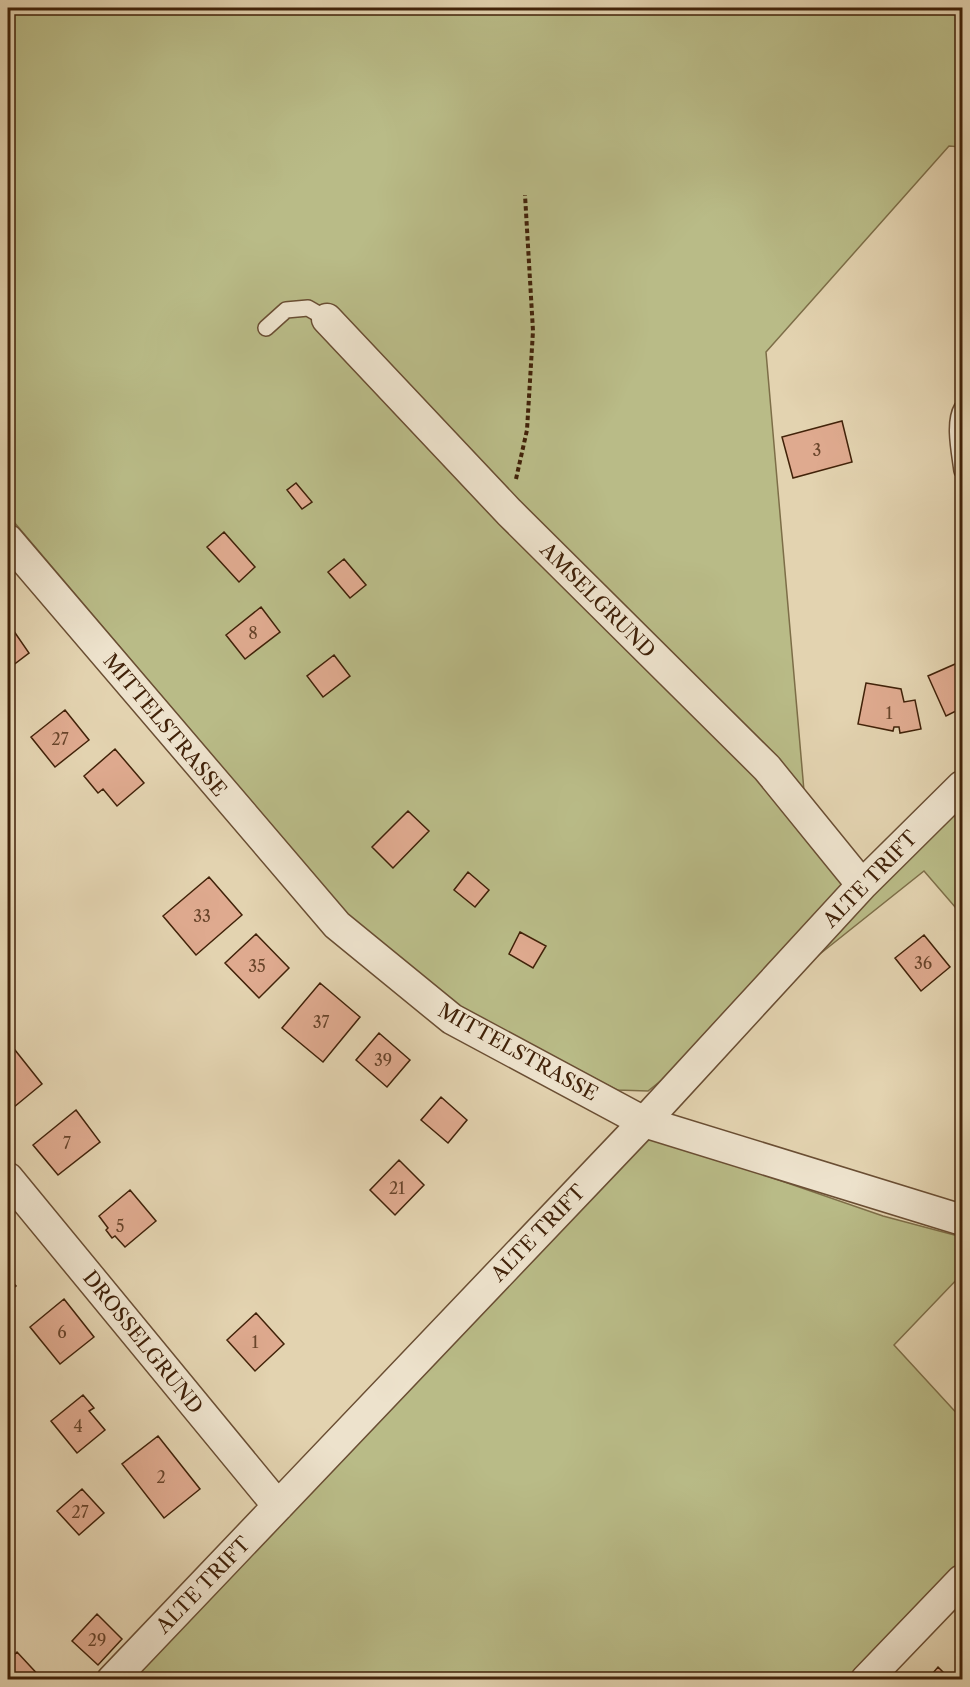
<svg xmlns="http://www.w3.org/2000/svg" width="970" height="1687" viewBox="0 0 970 1687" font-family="'Libre Caslon Text',serif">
<rect width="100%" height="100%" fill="#e3d3b0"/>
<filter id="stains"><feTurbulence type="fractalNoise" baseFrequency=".00333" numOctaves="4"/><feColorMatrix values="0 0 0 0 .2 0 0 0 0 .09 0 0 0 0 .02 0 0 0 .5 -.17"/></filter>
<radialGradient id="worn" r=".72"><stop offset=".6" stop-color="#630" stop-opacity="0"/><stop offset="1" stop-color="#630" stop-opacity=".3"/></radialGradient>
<path fill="#b9bb87" stroke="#7d6e48" stroke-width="1.5" d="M8 8H962V147L949 146 766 352 806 814 863 874 962 771V915L924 871 648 1091 617 1090 458 1006 349 917 8 515Z
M654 1137 883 1216 962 1237V1274L894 1345 962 1419V1572L862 1679 115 1680 631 1147Z"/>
<path fill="#dfaa8f" stroke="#412209" stroke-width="1.5" d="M842 421 852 462 793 478 782 437Z
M296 483 312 502 302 509 287 490Z
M224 532 255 567 239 582 207 547Z
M344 559 366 585 350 598 328 572Z
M261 607 280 632 245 659 226 635Z
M9 624 29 653 8 669V625Z
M334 655 350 676 323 697 307 676Z
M962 661V708L946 716 928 676Z
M866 683 901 689 904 702 915 700 921 729 900 733 899 727H894L893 731 858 724Z
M65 710 89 740 55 767 31 737Z
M115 749 144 783 117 806 103 789 98 793 84 776Z
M408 811 429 831 393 868 372 847Z
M468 872 489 890 475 907 454 890Z
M209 877 242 915 196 955 163 916Z
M520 932 546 946 533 968 509 954Z
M256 934 289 968 259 998 225 963Z
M924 935 950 967 921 991 895 958Z
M320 983 360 1017 323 1062 282 1028Z
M379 1033 410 1060 387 1087 356 1060Z
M15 1050 42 1084 8 1112V1055Z
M441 1097 467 1120 448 1143 421 1120Z
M76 1110 100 1142 58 1175 33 1145Z
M399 1160 424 1185 395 1215 370 1190Z
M130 1190 156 1221 125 1247 115 1236 112 1238 106 1230 108 1228 99 1216Z
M8 1277 16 1286 8 1293Z
M64 1299 94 1337 60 1364 30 1327Z
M256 1313 284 1344 255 1371 227 1340Z
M83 1395 94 1408 89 1411 105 1430 77 1453 51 1421Z
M158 1436 200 1489 164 1518 122 1464Z
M82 1489 104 1513 79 1535 57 1511Z
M97 1614 122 1639 98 1665 72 1641Z
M17 1652 43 1680H8V1661Z
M938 1667 951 1680H927Z"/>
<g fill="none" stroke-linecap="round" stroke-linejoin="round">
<defs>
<path id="lane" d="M266 328 286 310 308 308 327 319
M962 408C953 423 960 454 962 471"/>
<path id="street" d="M327 319 509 512 767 768 862 885
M8 540 337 925 452 1019 644 1122 962 1220
M8 1178 278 1506
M112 1680 644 1122 862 885 962 786
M866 1680 962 1580"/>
</defs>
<use href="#lane" stroke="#6a4e33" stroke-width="18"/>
<use href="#street" stroke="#6a4e33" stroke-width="33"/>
<path stroke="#412209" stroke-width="4" stroke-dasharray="4.5 3" stroke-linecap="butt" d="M516 479 527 430 533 331 525 195"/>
<use href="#lane" stroke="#ede2cc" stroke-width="15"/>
<use href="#street" stroke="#ede2cc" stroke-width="30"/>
</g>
<g text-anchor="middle" stroke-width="4.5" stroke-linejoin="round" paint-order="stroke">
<g font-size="16" fill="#68442a">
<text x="817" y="456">3</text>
<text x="253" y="639">8</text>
<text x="889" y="719">1</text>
<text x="60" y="745">27</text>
<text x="202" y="922">33</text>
<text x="923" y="969">36</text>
<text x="257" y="972">35</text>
<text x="321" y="1028">37</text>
<text x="383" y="1066">39</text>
<text x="67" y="1149">7</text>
<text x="397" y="1194">21</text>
<text x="120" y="1232">5</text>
<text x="62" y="1338">6</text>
<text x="255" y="1348">1</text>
<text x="78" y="1432">4</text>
<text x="161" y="1483">2</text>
<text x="80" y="1518">27</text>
<text x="97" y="1646">29</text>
</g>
<g font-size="20" fill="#412209" stroke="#ede2cc">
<text transform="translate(598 600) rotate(45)" y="7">AMSELGRUND</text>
<text transform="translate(165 725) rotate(50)" y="7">MITTELSTRASSE</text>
<text transform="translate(870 879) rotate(-46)" y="7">ALTE TRIFT</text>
<text transform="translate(518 1052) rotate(29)" y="7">MITTELSTRASSE</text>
<text transform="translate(538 1233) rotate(-46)" y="7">ALTE TRIFT</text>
<text transform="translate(143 1342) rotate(51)" y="7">DROSSELGRUND</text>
<text transform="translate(203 1585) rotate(-46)" y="7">ALTE TRIFT</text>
</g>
</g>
<rect width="970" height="1687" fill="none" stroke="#e3d3b0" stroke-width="30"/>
<rect x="9" y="9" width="952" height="1669" fill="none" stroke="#412209" stroke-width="3"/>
<rect x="15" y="15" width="940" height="1657" fill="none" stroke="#412209" stroke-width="1.5"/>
<rect width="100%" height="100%" filter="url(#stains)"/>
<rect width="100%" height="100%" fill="url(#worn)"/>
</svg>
